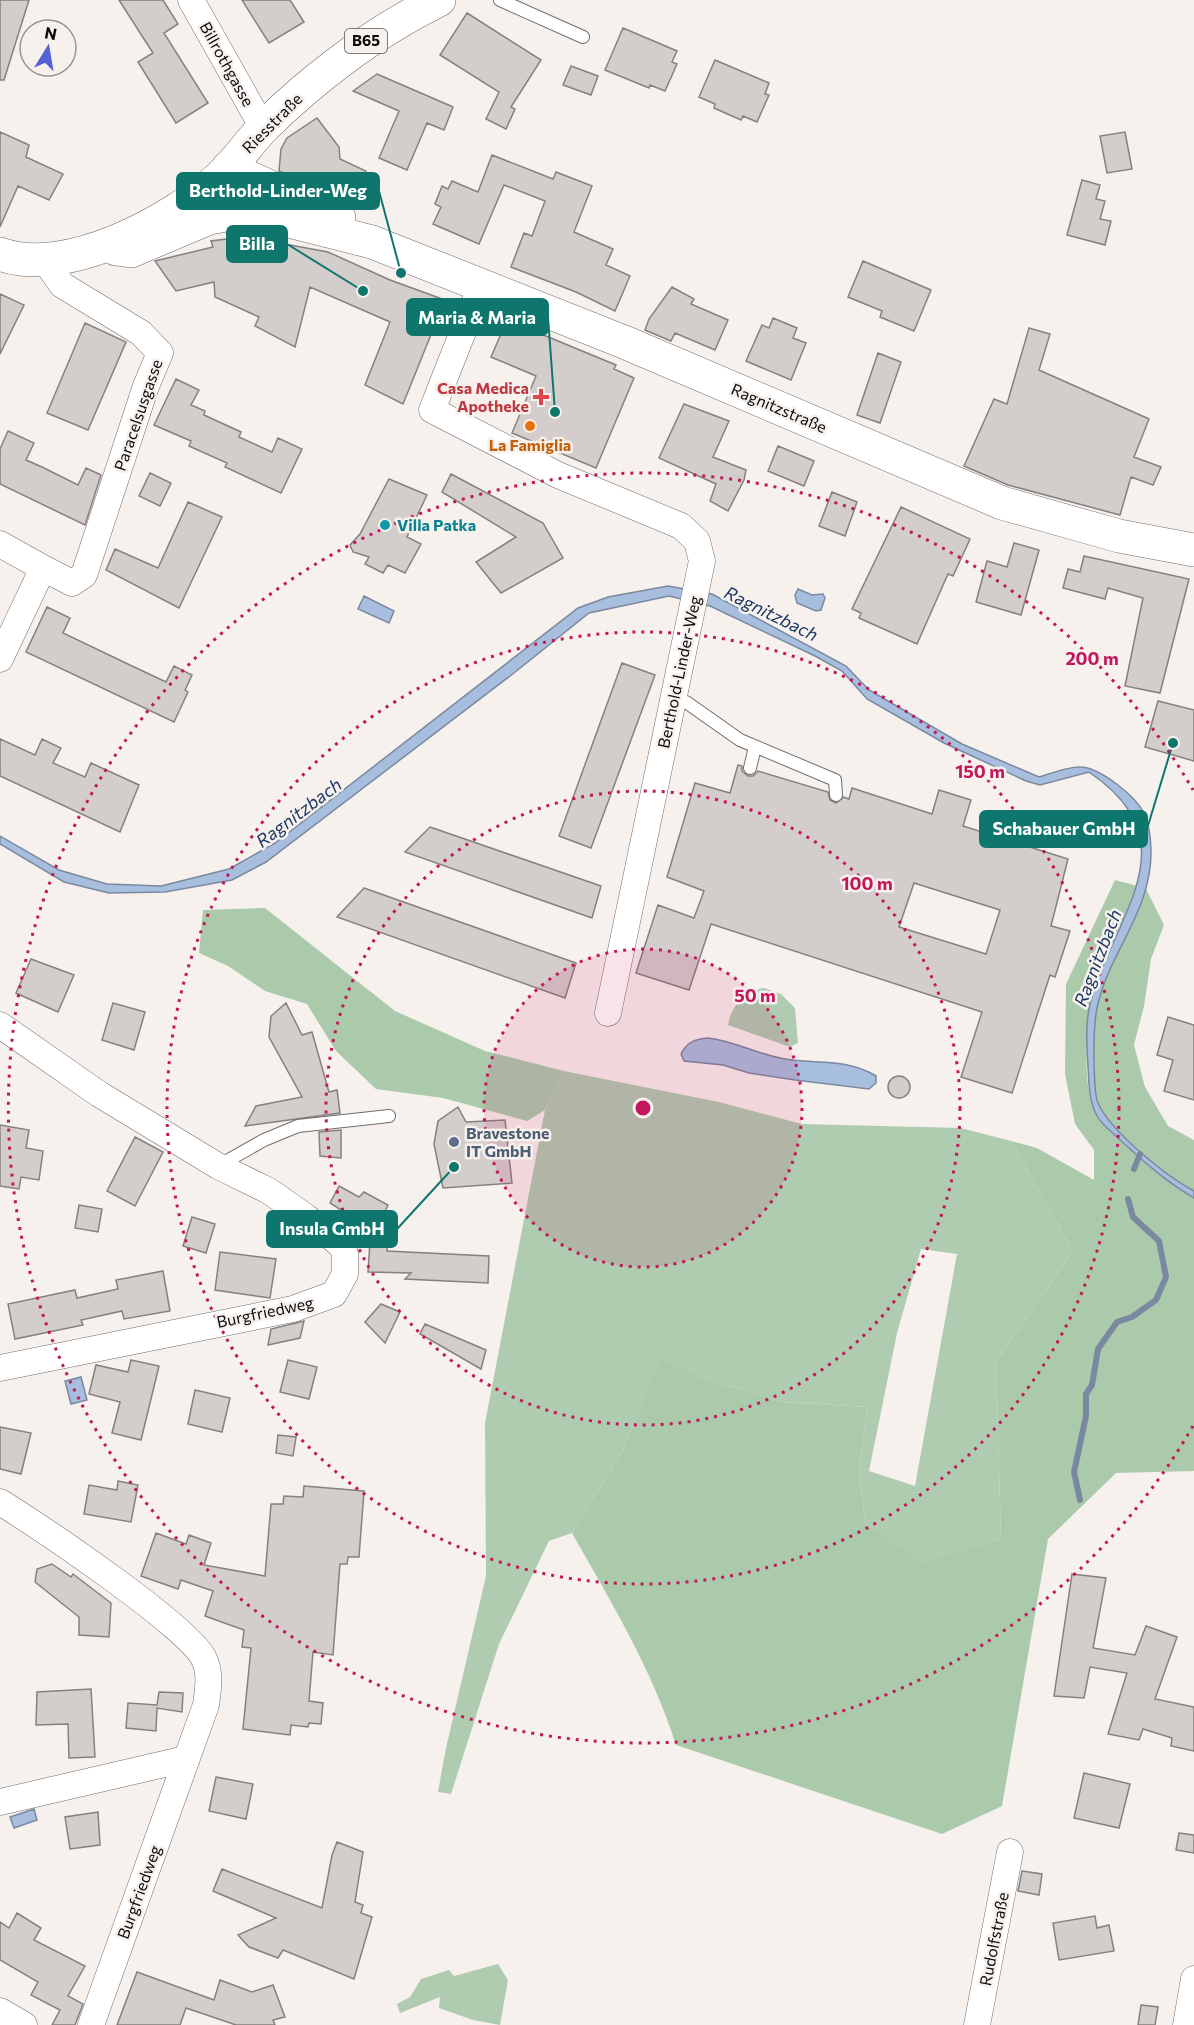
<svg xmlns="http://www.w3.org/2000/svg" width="1194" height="2025" viewBox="0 0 1194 2025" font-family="Commissioner,sans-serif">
<rect width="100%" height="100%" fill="#f7f1ee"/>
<path fill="#afcbb0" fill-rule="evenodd" d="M764 988 781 994 795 1008 798 1043 790 1047 728 1025C731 1006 745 991 764 988Z
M564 1071 719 1102 802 1124 961 1128 1011 1141 1073 1251 996 1362 1001 1539 923 1564 865 1523 859 1468 867 1407 782 1402 706 1379 660 1360 623 1450 572 1533 549 1541 499 1644 451 1794 438 1792 446 1748 486 1576 485 1423 545 1110ZM921 1249 957 1254 915 1486 869 1471 897 1333Z
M498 1964 508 1980 500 2025 473 2020 439 2008 440 1997 400 2013 397 2004 410 1997 421 1979 449 1970 454 1976Z"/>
<path fill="#abcaac" d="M1115 880 1138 886C1133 917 1112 944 1102 974 1088 1012 1078 1080 1097 1116 1102 1125 1112 1132 1119 1139 1143 1161 1165 1181 1194 1198V1471L1116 1473 1048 1539 1002 1806 942 1834 676 1745C652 1669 611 1602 572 1533L623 1450 660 1359 706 1379 782 1402 867 1407 859 1468 865 1523 923 1563 1001 1539 996 1362 1073 1251 1011 1141 1037 1148 1094 1180V1150L1075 1124 1065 1074 1066 984Z
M1146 889 1164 925 1151 959 1144 1006 1134 1045 1145 1087 1168 1126 1194 1140V1191C1167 1176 1109 1131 1098 1102 1091 1085 1092 1026 1097 1007 1107 965 1134 930 1146 889Z
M265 908 395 1011 485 1051 564 1071 545 1110 527 1121 443 1098 376 1089 336 1051 307 1004 265 991 228 966 199 953 203 910Z"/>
<path fill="#a8bedf" stroke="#7a899f" stroke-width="1.5" d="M668 586 712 594 846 666 869 690 962 744 1039 777C1078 765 1085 760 1118 785 1144 805 1150 818 1151 850 1152 912 1109 951 1097 1008 1093 1027 1094 1047 1094 1067 1095 1077 1094 1093 1098 1103 1111 1132 1166 1176 1194 1191V1198C1165 1181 1143 1161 1119 1139 1112 1132 1102 1125 1097 1116 1089 1101 1089 1085 1088 1067 1087 1046 1085 1025 1090 1004 1113 915 1194 844 1089 772L1040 785 1026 781 944 743 867 699 842 671 815 656 710 606 669 596 589 613 514 673 266 862 232 880 165 892 109 893 64 882 0 844V836L59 870 107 884 161 886 229 869 275 843 578 608 608 597Z
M798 589 812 595 823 594 825 598 821 610 816 611 797 603 795 595Z
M364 596 394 611 389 623 358 609Z
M708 1038C734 1041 755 1053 780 1058 813 1065 846 1057 876 1076V1083L869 1089 795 1080 749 1073 723 1065 684 1061 681 1054C687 1042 695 1039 708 1038Z
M81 1377 87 1400 71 1404 65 1381Z
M34 1809 37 1820 14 1828 10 1817Z"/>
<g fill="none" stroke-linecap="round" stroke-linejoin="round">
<path stroke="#7a899f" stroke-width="6" d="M1134 1169 1140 1154
M1080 1500 1074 1472 1086 1416V1394L1092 1385 1098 1349 1117 1322 1132 1317 1156 1300 1166 1277 1159 1241 1133 1217 1128 1199"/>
</g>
<path fill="#d3cdcb" stroke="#86807e" stroke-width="1.5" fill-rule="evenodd" d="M0 0H29L4 80H0Z
M119 0H163L178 24 164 33 208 103 176 123 138 62 153 53Z
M242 0H290L304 22 269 43Z
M467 13 541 60 511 107 515 109 506 129 486 119 499 92 440 55Z
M623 28 677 51 672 62 677 64 665 91 650 85 649 88 605 70Z
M715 60 769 83 765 94 769 95 757 122 743 116 741 120 714 108 715 104 699 97Z
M571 66 598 76 591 95 563 85Z
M377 74 453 107 444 130 427 123 407 170 379 158 399 111 353 91Z
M317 118 339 147 340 159 366 171 357 189 353 187 346 201 279 171 281 149 287 138Z
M0 132 29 145 26 157 63 174 49 200 18 186 0 227Z
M1125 132 1132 169 1107 173 1100 136Z
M492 155 553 179 556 172 592 186 574 232 613 249 606 265 630 276 615 311 576 292 511 267 524 233 532 236 545 201 504 185 479 244 433 224 441 207 435 204 442 186 448 189 452 181 478 192Z
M1082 180 1100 185 1096 199 1105 201 1100 219 1111 221 1105 245 1067 235Z
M251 236 253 244 290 245 328 252 390 280 445 300 403 404 365 385 390 322 310 287 295 347 255 326 259 317 215 297 214 282 176 291 155 261 213 247 211 241Z
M863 261 931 290 914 331 880 317 882 311 848 297Z
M672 287 694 299 691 304 728 320 715 350 675 333 671 341 645 330 649 319Z
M0 294 24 305 0 354Z
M773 318 797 328 793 338 806 343 791 380 746 361 762 325 769 328Z
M507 320 616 365 614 369 634 378 596 468 512 433 536 376 491 357Z
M85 323 126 342 88 430 47 413Z
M1029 328 1050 334 1039 370 1149 419 1134 457 1161 467 1153 485 1131 477 1120 515 1008 485 964 466 994 399 1007 404Z
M878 353 901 362 880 423 857 415Z
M176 379 199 390 191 405 205 411 204 415 241 432 239 437 272 452 278 438 302 449 281 493 225 467 227 463 189 446 191 441 154 425Z
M684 404 729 421 713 457 746 470 744 480 728 511 710 501 716 484 659 458Z
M8 431 34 443 26 460 42 467 78 485 86 468 101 475 85 525 0 484V449Z
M778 446 814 461 804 486 768 471Z
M150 473 171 483 160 506 139 496Z
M451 474 543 523 563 558 501 593 476 562 516 537 442 492Z
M389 479 427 495 407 537 421 544 405 573 388 565 383 573 365 564 369 557 353 552 350 545 360 534Z
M832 492 857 502 845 536 819 526Z
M188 502 222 517 179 608 106 570 115 549 158 568Z
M901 507 970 539 953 576 948 574 917 644 859 618 861 613 852 609Z
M1014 543 1039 550 1021 615 976 602 987 561 1007 567Z
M1084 556 1189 579 1160 693 1125 686 1143 598 1108 588 1105 599 1063 588 1068 569 1080 572Z
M47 607 70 618 63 633 132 666 166 682 174 666 192 675 185 690 188 692 174 722 26 652Z
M622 663 655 675 591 848 559 836Z
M1158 701 1194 710V761L1145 747Z
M0 739 35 755 42 739 61 748 53 763 85 777 91 763 139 785 120 832 0 776Z
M738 765 742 766V771L748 776H753L758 771 828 792 830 800 836 803 844 797 849 799 852 788 932 814 939 790 971 800 963 826 1068 859 1051 926 1070 931 1055 977 1050 975 1012 1093 961 1077 982 1012 711 924 689 990 636 973 658 905 694 918 704 891 667 877 695 783 730 793ZM914 883 1000 910 986 954 899 927Z
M430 827 601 886 592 918 405 852Z
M364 888 576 963 565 998 337 917Z
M31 959 74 975 58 1012 16 993Z
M113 1003 145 1012 134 1050 102 1040Z
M286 1003 302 1035 312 1032 329 1092 337 1090 340 1113 245 1126 256 1106 302 1097 269 1037 271 1016Z
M1168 1017 1194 1025V1100L1164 1091 1173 1060 1157 1055Z
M888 1087a11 11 0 1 1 22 0a11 11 0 1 1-22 0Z
M458 1107 466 1122 505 1120 512 1183 443 1188 434 1144 438 1121Z
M0 1125 29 1130 26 1148 43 1151 39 1180 21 1177 19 1189 0 1186Z
M341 1130V1158L320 1156 319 1132Z
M135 1137 163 1152 135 1206 107 1191Z
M339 1186 359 1197 364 1192 388 1205 375 1232 330 1203Z
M79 1205 102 1209 98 1232 75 1228Z
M192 1217 215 1224 206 1253 183 1246Z
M370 1242 388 1243 387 1251 489 1256 488 1283 405 1279 411 1273 368 1272Z
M220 1252 276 1259 270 1298 215 1290Z
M163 1271 170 1311 124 1319 122 1311 81 1320 83 1325 15 1339 8 1304 75 1290 77 1298 118 1289 116 1280Z
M381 1304 400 1312 385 1343 365 1322Z
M304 1321 300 1338 268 1345 271 1329Z
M425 1324 486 1350 481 1369 420 1334Z
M131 1360 159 1366 141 1440 112 1433 120 1402 89 1394 96 1365 128 1372Z
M288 1360 317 1367 309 1399 280 1392Z
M195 1390 230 1398 222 1432 188 1424Z
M0 1427 31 1433 21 1474 0 1469Z
M278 1435 296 1437 293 1456 276 1453Z
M118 1481 138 1485 131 1522 84 1514 89 1485 117 1490Z
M304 1486 364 1491 359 1557H348L347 1564H340L333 1655 313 1652 309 1701 323 1703 321 1724 309 1723 308 1727 291 1725 290 1735 243 1729 251 1648 242 1647 244 1630 205 1616 213 1591 181 1580 178 1589 141 1576 156 1533 186 1544 189 1535 211 1543 204 1565 265 1576 271 1504H283L284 1496 303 1497Z
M52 1564 71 1577 73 1574 111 1603 109 1637 79 1635V1617L35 1582 37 1569Z
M1072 1574 1106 1578 1093 1648 1135 1655 1146 1626 1177 1637 1155 1699 1194 1707V1751L1171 1746 1172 1738 1143 1729 1139 1740 1108 1734 1127 1673 1090 1667 1084 1698 1054 1696Z
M91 1689 95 1757 69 1758 68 1724 36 1725 37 1692Z
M159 1692 183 1693 182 1712 157 1708 156 1731 126 1728 128 1703 157 1705Z
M1084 1773 1130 1784 1119 1828 1074 1818Z
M216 1777 253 1784 246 1819 209 1811Z
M98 1812 100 1845 70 1849 65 1817Z
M1179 1833 1194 1835V1853L1176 1850Z
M337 1842 363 1852 355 1902 363 1905 361 1913 372 1917 354 1979 283 1950 278 1958 249 1947 238 1935 276 1918 213 1891 222 1869 322 1908 332 1855Z
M1022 1871 1042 1874 1039 1895 1018 1891Z
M17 1913 41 1928 34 1940 85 1966 68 1996 83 2004 75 2025H52L60 2010 31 1995 38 1982 0 1960V1922L9 1928Z
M1095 1916 1097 1928 1109 1925 1114 1951 1059 1960 1053 1923Z
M137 1972 214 2000 220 1980 252 1992 273 1985 285 2017 273 2020 275 2025H236L186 2008 180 2025H117Z
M1141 2005 1158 2007 1155 2025H1138Z"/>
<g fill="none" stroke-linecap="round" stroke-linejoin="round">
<defs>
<path id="lane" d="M500 0 583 37
M673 699 686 702 740 740 835 780 836 795
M750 768 755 747
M218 1166 264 1140 298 1126 389 1116"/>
<path id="street" d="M191 0 263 128
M481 286 432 410 558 475 681 526 697 541 702 561 608 1013
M0 544 43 568
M0 659 43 568 72 583 84 575 146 386 160 353 141 333 62 285 45 261
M0 1025 99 1094 218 1166 269 1191 306 1217 342 1246 345 1254V1274L334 1294 293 1309 0 1368
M0 1502C37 1525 190 1627 204 1659 211 1673 208 1690 206 1705L91 2025
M0 1802 186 1759
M0 2011 24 2025
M977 2025 1010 1852
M1186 2025 1194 1979"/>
<path id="secondary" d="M228 168 339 218
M116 249 131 251 209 218 249 211 372 242 624 342 1002 503 1119 536 1194 550"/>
<path id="primary" d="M0 254C66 278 172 221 220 177 236 162 248 144 262 129 275 116 289 103 303 91 347 54 387 26 439 0"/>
</defs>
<use href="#lane" stroke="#716c69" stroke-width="14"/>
<use href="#street" stroke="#716c69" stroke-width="27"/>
<use href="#secondary" stroke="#716c69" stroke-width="34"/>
<use href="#primary" stroke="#716c69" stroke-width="34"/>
<use href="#lane" stroke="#fff" stroke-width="12"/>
<use href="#street" stroke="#fff" stroke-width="26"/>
<use href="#secondary" stroke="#fff" stroke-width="33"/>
<use href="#primary" stroke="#fff" stroke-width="33"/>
</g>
<circle cx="643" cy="1108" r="159" fill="#c2185b" fill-opacity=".12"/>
<g fill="none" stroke="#c2185b" stroke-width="3" stroke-dasharray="3 6">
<circle cx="643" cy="1108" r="159"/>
<circle cx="643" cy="1108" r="317"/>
<circle cx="643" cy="1108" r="476"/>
<path d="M1193 1426A635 635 0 1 1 1193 790"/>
</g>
<path fill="#e0444e" stroke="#f7f1ee" stroke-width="2" d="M538 388h6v6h6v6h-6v6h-6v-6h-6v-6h6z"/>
<circle fill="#e8710a" stroke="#f7f1ee" stroke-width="2" cx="530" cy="426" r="6"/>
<circle fill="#0f9aa8" stroke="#f7f1ee" stroke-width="2" cx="385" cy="525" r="6"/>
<circle fill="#5c6f8a" stroke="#f7f1ee" stroke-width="2" cx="454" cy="1142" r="6"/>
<g text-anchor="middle" stroke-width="5" stroke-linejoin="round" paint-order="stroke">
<rect fill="#f7f1ee" stroke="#54514f" stroke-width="1.5" x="345" y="29" width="42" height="24" rx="4.5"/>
<g font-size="15" font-weight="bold" fill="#0e0c0b">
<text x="366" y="46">B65</text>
</g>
<g font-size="16" fill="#0e0c0b" stroke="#f7f1ee">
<text transform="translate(227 64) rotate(61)" y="6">Billrothgasse</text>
<text transform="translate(272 123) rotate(-45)" y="6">Riesstraße</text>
<text transform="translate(779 408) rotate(23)" y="6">Ragnitzstraße</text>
<text transform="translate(138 415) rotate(-71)" y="6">Paracelsusgasse</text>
<text transform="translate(679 672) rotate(-78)" y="6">Berthold-Linder-Weg</text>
<text transform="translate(265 1312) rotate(-12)" y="6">Burgfriedweg</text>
<text transform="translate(139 1892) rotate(-70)" y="6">Burgfriedweg</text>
<text transform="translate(994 1939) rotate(-79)" y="6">Rudolfstraße</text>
</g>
<g font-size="16" font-weight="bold" fill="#be3a42" stroke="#f7f1ee" text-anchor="end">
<text x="529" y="394">Casa Medica<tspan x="529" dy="18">Apotheke</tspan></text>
</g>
<g font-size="16" font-weight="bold" fill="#c56008" stroke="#f7f1ee">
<text x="530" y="451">La Famiglia</text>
</g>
<g font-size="16" font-weight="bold" fill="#0d838f" stroke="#f7f1ee" text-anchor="start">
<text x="397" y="531">Villa Patka</text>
</g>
<g font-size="16" font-weight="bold" fill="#4e5e75" stroke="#f7f1ee" text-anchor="start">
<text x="466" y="1139">Bravestone<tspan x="466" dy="18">IT GmbH</tspan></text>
</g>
<g font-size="18" font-style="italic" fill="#1b3963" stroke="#f7f1ee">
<text transform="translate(771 614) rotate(26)" y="6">Ragnitzbach</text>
<text transform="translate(299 813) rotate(-37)" y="6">Ragnitzbach</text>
<text transform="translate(1098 958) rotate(-69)" y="6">Ragnitzbach</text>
</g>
</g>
<circle cx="643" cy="1108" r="9" fill="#c2185b" stroke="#f7f1ee" stroke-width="3"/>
<g font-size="18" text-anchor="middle" font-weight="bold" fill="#c2185b" stroke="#f7f1ee" stroke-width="5" stroke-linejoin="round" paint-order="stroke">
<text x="1092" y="665">200 m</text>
<text x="980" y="778">150 m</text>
<text x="867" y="890">100 m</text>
<text x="755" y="1002">50 m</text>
</g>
<path fill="none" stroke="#0f766e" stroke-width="2" d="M401 273L379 191M363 291L287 244M555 412L548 317M1173 743L1147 829M454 1167L397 1229"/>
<g fill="#0f766e" stroke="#f7f1ee" stroke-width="2">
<circle cx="401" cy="273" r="6"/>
<circle cx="363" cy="291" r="6"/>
<circle cx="555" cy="412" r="6"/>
<circle cx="1173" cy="743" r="6"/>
<circle cx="454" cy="1167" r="6"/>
</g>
<g fill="#0f766e" stroke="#0f766e" stroke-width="2">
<rect x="177" y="173" width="202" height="36" rx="6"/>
<rect x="227" y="226" width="60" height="36" rx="6"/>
<rect x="407" y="299" width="141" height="36" rx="6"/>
<rect x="980" y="811" width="167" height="36" rx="6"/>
<rect x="267" y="1211" width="130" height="36" rx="6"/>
</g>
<g font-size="18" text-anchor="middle" font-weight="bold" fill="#fff">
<text x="278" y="197">Berthold-Linder-Weg</text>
<text x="257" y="250">Billa</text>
<text x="477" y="324">Maria &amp; Maria</text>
<text x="1064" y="835">Schabauer GmbH</text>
<text x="332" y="1235">Insula GmbH</text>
</g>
<g transform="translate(48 48) rotate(11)"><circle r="28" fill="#f7f1ee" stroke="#9a9593" stroke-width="1.5"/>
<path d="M0-4.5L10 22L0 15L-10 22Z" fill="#5661d8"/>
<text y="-9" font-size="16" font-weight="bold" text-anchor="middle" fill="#0e0c0b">N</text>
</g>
</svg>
